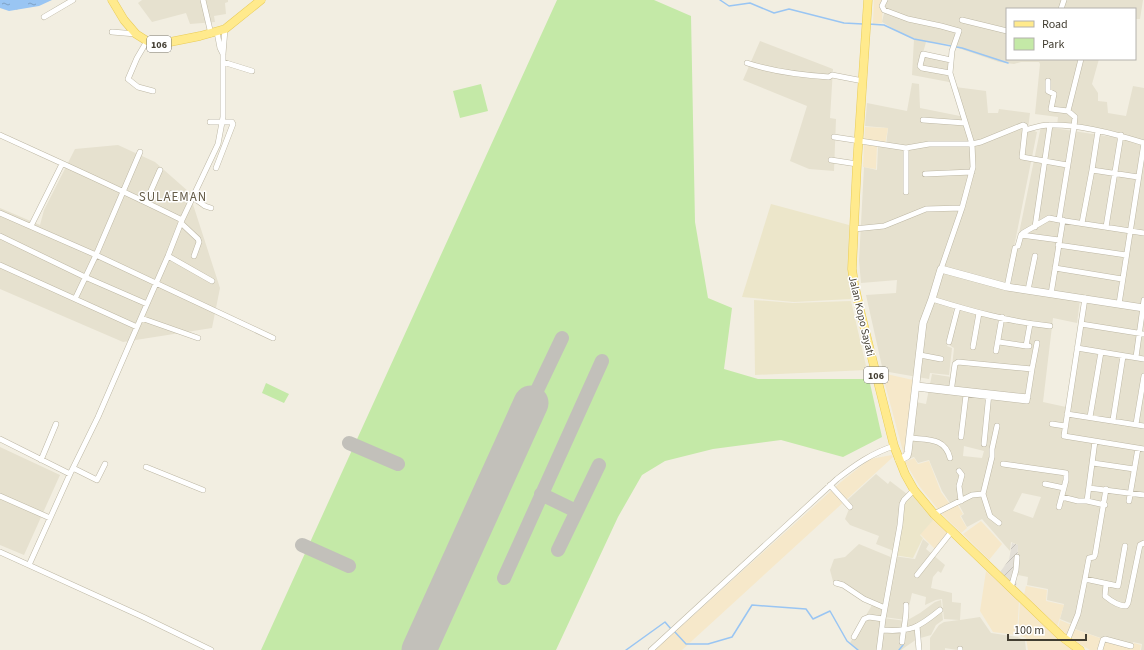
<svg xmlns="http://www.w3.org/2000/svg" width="1144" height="650" viewBox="0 0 1144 650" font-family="'Source Sans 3',sans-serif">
<defs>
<pattern id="industrial-furrows" width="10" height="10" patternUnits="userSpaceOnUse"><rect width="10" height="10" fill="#e3dfd7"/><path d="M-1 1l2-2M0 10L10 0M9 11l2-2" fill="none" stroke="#c4c0b9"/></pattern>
<pattern id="water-ripples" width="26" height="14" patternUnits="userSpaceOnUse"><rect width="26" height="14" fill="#99c5f3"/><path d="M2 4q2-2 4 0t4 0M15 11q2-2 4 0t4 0" fill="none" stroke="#7ea1c5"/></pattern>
</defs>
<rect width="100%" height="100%" fill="#f2eee1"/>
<path fill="#e6e1cf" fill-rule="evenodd" d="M142 0H228V2L225 3 226 14 214 16 215 22 190 24 186 13 152 22 138 3Z
M887 0H1143L1140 19H1135V9H1007V59H1099L1092 84 1098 93V101L1107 102 1108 113 1126 116 1133 86 1144 88V141L1121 136 1057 126 1058 117 1035 114 1040 64 1039 62H1021L1014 64 999 62 961 49 948 44 926 42 923 53 950 58 949 82 912 75 914 39 906 36 882 22Z
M760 41 833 69 830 118 836 119 834 171 809 169 790 161 807 106 743 80Z
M912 83 919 84 920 108 965 117 955 87 986 91 988 113H998L999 109 1030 113 1028 129 1037 132 1006 287 1080 300 1077 323 1053 318 1043 402 1066 407 1082 299 1008 287 1041 126 1138 141 1144 143V650H1141L1142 644 1133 642 1131 647 1121 645 1075 629V625L1060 619 1064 604 1047 600 1048 589 1027 585 1028 577 1018 575V545L1011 542 1010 551 982 519 967 527 961 516 964 514 958 503 952 506 942 491 929 460 918 463 914 457 908 459 916 402 926 404 932 374 951 377 954 348 949 345 955 300 947 346 952 348 949 375 930 373 929 379 883 371 866 295 896 293 897 280 861 283 859 261 864 167 877 170 878 146 886 145 888 128 865 126 867 103 907 111ZM964 446 984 451 982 458 963 456ZM1022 493 1041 497 1033 518 1013 511Z
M118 145 155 162 189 192 220 288 212 328 123 342 0 289V208L40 225 44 210 75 149Z
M0 447 60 475 24 555 0 545Z
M876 474 888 484 890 481 907 494 905 498 894 551 876 544 879 536 850 525 845 519 849 509 843 504Z
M923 539 929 544 926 549 945 565 941 573 938 571 933 577 931 588 952 593V602L961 603 960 620 980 617 991 633 1018 637 1025 641 1026 650H957L945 648V650H930V638L939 625 944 622 959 620 944 619 942 599 936 600 925 605 926 597 912 593 906 620 884 617 885 608 841 584 834 585 830 570 834 559 845 557 859 544 893 558V556L915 559Z
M941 600 943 620 936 625 931 635 917 639 901 650H858L850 643 872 605 883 609V618L906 621 920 613 935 602Z"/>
<path fill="#f6e8ca" d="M874 0H883L882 23 873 24Z
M865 127 888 128 885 145H877L876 169 863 167Z
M882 373 913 380 904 455Z
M892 455 893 457 682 650H655L842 481 870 459Z
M914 458 918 464 929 461 941 492 952 507 957 504 963 514 960 516 967 528 961 533 941 513 920 487 905 462Z
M935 518 949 532 936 550 920 534Z
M981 521 1002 544 989 560 963 534Z
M986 571 1019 601 1017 635 993 632 980 611Z
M1026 586 1047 590 1046 601 1064 605 1057 627 1024 595Z
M1020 601 1060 639 1073 650H1028L1026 638 1018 635Z
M1060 620 1074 626V629L1117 644 1131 648 1134 643 1141 645 1140 650H1090L1075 641 1058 628Z"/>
<path fill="url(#industrial-furrows)" d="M1012 543 1018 545 1016 587 1000 572 1009 560Z"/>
<path fill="#ece6ca" d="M771 204 849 225 851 299 794 302 742 297Z
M754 300 793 303 851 301 867 370 755 375Z
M911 491 935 518 920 535 923 538 913 558 894 555 906 497Z"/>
<path fill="#c4e9a7" d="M557 0H654L691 16 695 222 708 298 732 308 724 369 758 379H869L882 437 843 457 781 440 713 449 665 461 642 475 618 517 556 650H261Z
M481 84 488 111 460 118 453 91Z
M266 383 289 394 284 403 262 393Z"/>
<path fill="url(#water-ripples)" d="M0 0H52L39 6 9 11 0 8Z"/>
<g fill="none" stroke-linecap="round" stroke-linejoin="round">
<path stroke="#99c5f3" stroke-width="1.5" d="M720 0 729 6 750 3 774 13 789 9 844 23 863 24
M868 24 884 25 914 39 962 48 1008 63
M674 631 686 644H708L732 637 752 605 806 609 813 619 830 611 847 641 858 650
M626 650 665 622 671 629
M899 650 903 645"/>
<path stroke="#c2c0ba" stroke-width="14" d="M531 403 562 338
M349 443 398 464
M541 494 576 511
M302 545 349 566
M558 550 599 465
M504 578 602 361"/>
<path stroke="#c2c0ba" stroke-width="35" d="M419 650 531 403"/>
<defs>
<path id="minor" d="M203 0 211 34
M885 0 882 6 884 10 908 19 941 26 959 31 952 51 950 73 972 144 973 167 962 208 941 269
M1061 9 1064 0
M44 17 73 0
M962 20 1007 31
M112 32 136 34
M217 32 220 48 223 54
M147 41 137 58 128 79 138 87 153 91
M1081 59 1068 111 1075 117 1074 127 1059 220 1144 233
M223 62 252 71
M747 63C774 72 800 75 829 77L832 75 863 81
M950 73 922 68 920 66 923 54 951 60
M1048 81V91L1054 94 1051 109 1068 111
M923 120 965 123
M210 122H232L233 124 216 168
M1025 130C1033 128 1041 125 1049 125 1078 124 1116 134 1144 143
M1098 131 1092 170 1138 177
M0 135C61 163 122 190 182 220
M834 137 906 148 929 144H972L981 142 1023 125 1025 126V130L1022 157 1067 165
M831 160 857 164
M925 174 972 172
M906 192V148
M172 193 194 198 205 206 211 208
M146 202 160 170
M0 213 96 255 273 338
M181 223 198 239 199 242 194 256
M1082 223 1092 170
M31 226 62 164
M1035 227 1050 125
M1106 227 1121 135
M854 229 884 226 926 209 962 208
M1021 235 1059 240
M0 236 85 277 147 304
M1058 245 1126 255
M1018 246 1021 235 1023 233 1049 218 1059 220
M168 256 212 281
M0 265 137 327
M1055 268 1122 279
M1007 287 1015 248
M1028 290 1035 256
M1051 294 1063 220
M1085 298 1064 436 1144 449
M75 299 96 255 140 152
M932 299C971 311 1010 322 1050 326
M1119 304 1144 143
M141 318 198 338
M1081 324 1144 334
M949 342 958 307
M999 342 1026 346
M1029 346H1026L1030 324
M973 347 979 313
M1077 348 1144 359
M996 351 1002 317
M920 355 941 359
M1136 357 1144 300
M1032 369 1037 343
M917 385 1028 397
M916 388 1027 401 1032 369 958 362 955 364 951 392
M1067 414 1144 426
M1090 417 1101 352
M1113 420 1123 356
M1052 424 1065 426
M1136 424 1144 376
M997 426 992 449V457L983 494 990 516 999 523
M961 437 966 395
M910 438C927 440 945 437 950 458
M0 439 70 474
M984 444 989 393
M41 460 56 424
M1093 463 1134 469
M1003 464 1066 473V480L1059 507
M146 467 203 490
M73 468 97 480 105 464
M959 471 962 475 959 486 961 501
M1045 484 1064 488
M830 485 850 507
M1089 488 1144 495
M0 496 50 518
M1062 497 1078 501H1087L1095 441
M1087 501 1105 505
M1129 501 1138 448
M934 514 972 495 983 494
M0 552 143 617 211 650
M29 565 70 474 98 417 147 304 168 256 182 220 218 144 223 117V54L225 29
M917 575 952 531
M1085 579 1089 558 1094 557 1095 555 1106 489
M836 583 843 585 864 599 885 608
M1106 584 1105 596C1111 601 1118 606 1126 606L1128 603 1140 545 1144 543
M1011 588 1016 570 1017 557
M883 619 900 525 902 504 904 500 914 490
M917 626 919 650
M882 630C911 632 918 628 940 610
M854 637 864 619 869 617 883 619 879 650
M1067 641 1078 614 1085 579 1118 586 1125 546
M902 642C903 629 907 618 906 605
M651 650 837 479C855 465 872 453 894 446
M960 650V649
M1100 650 1103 640 1105 639 1131 646"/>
<path id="tertiary" d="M899 460 907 456 908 452 923 323 932 299 941 269 1007 287 1144 308"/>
<path id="primary" d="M112 0 124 20 136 34 147 41 160 44 200 36 225 29 261 0
M868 0 857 164 852 269 854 283 860 310 894 446 905 474 914 490 934 514 1061 636 1080 650"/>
</defs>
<use href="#minor" stroke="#bdb7a4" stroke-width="6"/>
<use href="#tertiary" stroke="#bdb7a4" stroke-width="8"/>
<use href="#primary" stroke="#e9cc58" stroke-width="9"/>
<use href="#minor" stroke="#fff" stroke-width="5"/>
<use href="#tertiary" stroke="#fff" stroke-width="7"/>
<use href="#primary" stroke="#ffea8d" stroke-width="8"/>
</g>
<g text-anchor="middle" stroke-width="3" stroke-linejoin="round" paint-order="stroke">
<g fill="#fff" stroke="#7b7870" stroke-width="1">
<rect x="147" y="36" width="24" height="16" rx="3"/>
<rect x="864" y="367" width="24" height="16" rx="3"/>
</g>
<g font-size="10" font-weight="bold" fill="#433e32">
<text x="159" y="48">106</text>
<text x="876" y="379">106</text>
</g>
<g font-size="11" fill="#433e32" stroke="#fff">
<text transform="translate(862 316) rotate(77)" y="4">Jalan Kopo Sayati</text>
</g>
<g font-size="13" letter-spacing="1" fill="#665d49" stroke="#fff">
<text x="173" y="201">SULAEMAN</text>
</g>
</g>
<rect x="1006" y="8" width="130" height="52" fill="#ffffff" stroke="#b4b2ad"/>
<rect x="1014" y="21" width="20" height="6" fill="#ffea8d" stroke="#b4b2ad"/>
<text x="1042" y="28" font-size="12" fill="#433e32">Road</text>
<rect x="1014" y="38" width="20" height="12" fill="#c4e9a7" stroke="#b4b2ad"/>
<text x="1042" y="48" font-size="12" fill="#433e32">Park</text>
<path d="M1008 634v6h78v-6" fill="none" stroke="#433e32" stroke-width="2"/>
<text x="1014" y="634" font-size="12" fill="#433e32" stroke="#ffffff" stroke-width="3" paint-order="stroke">100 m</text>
</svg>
